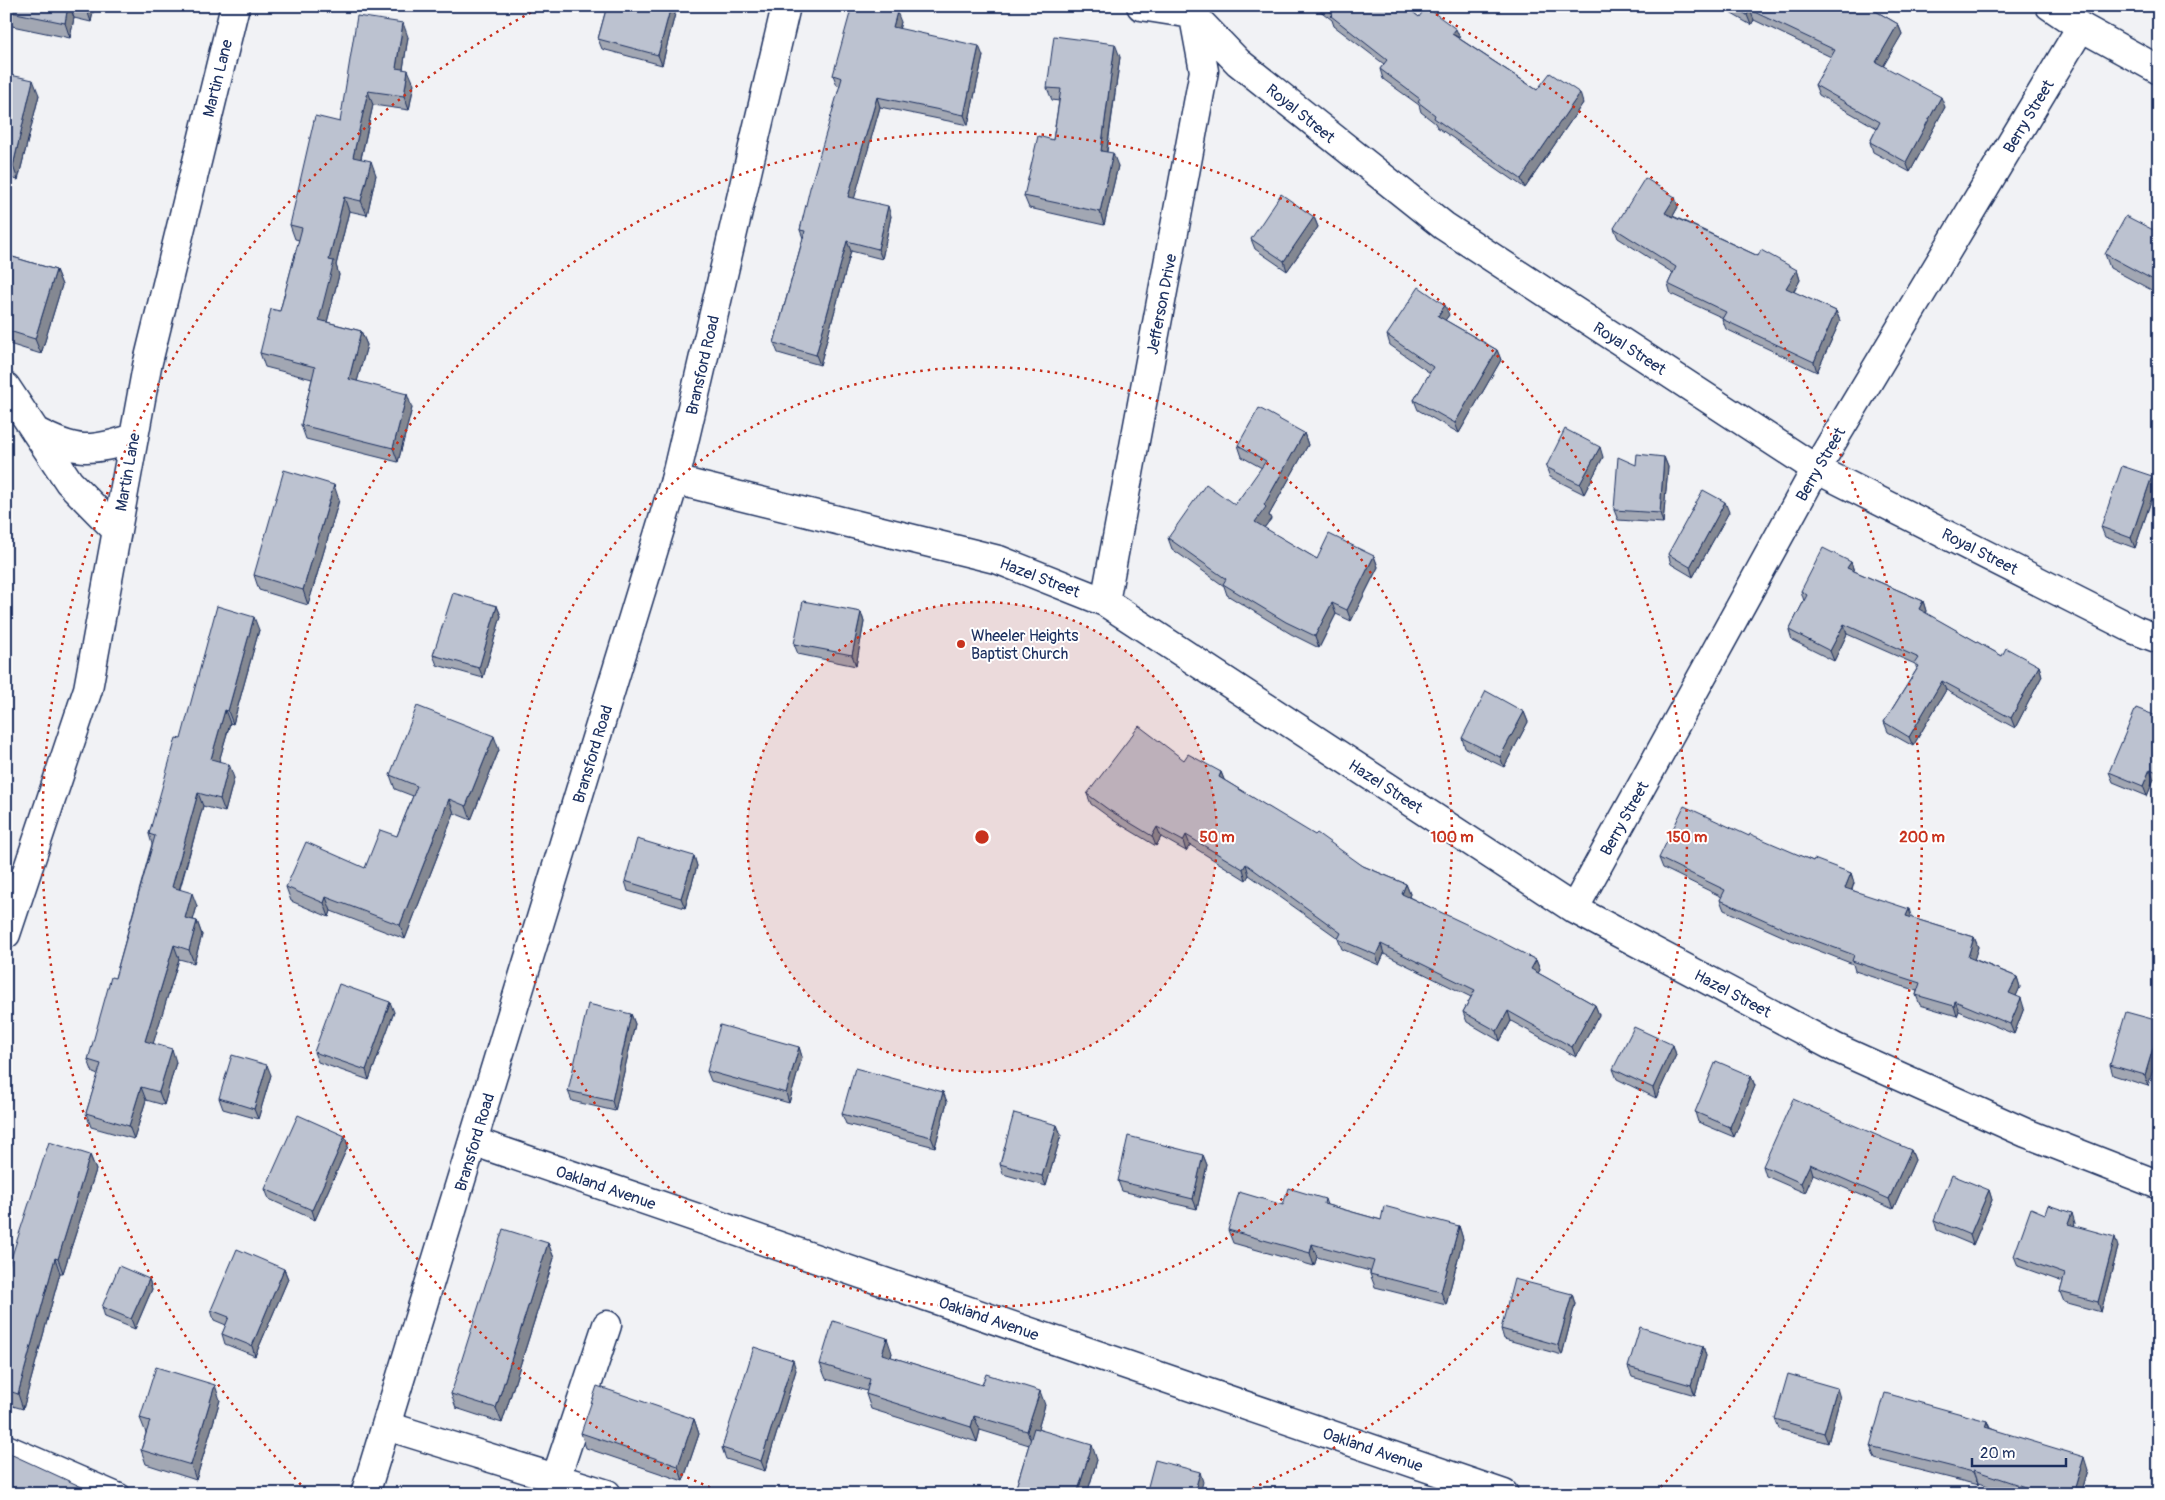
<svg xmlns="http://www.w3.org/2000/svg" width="2165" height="1500" viewBox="0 0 2165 1500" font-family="Pangolin,sans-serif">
<rect width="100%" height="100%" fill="#f1f2f5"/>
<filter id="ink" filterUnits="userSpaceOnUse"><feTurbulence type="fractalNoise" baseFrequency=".02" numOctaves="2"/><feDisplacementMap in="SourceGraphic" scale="10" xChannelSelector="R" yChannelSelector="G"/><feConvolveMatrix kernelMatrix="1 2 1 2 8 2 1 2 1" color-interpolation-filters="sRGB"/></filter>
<g filter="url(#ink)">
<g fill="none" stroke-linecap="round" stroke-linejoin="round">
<defs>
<path id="lane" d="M6 1444 121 1494"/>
<path id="street" d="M1141 6 1192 14 1238 62 1444 226 1816 469 2135 630 2159 639
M6 387 69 482 117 531
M35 431C76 453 91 452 134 438
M675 480 999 560 1105 602 1574 909 1836 1048 2026 1133 2159 1185
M1105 602 1204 71 1193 12
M1574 909 1816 469 2081 27
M6 934 88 689 147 366 235 6
M475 1142 1504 1494
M387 1426 607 1494
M556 1478 607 1325"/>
<path id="secondary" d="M2050 6 2081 27 2159 70
M365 1494 675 480 786 6"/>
</defs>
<use href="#lane" stroke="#1b2f5e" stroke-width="22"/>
<use href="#street" stroke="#1b2f5e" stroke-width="31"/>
<use href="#secondary" stroke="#1b2f5e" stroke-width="31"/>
<use href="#lane" stroke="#fff" stroke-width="19"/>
<use href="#street" stroke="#fff" stroke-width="28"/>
<use href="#secondary" stroke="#fff" stroke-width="28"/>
</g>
<path fill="#a2a7b3" stroke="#1b2f5e" d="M7 6H94L91 22 74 18 70 38 12 26 6 11Z
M607 6H677L662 65 602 49 598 39Z
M1314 6H1405L1419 17 1460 39 1537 90 1583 103 1525 188 1437 127 1435 123 1421 112 1419 105 1383 79 1380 69 1384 64 1334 26 1332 20Z
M1718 6H1867L1898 24 1902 34 1883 66 1945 107 1910 172 1873 152 1870 142 1877 128 1819 95 1815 85 1831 57 1754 20 1751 25Z
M901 22 899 29 983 56 968 125 880 107 854 198 891 216 882 259 851 251 820 365 778 353 774 343 803 238 800 230 840 86 837 85 833 75Z
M408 37 403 69 414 84 409 110 373 105 361 159 376 175 367 215 349 211 336 265 339 275 327 322 361 331 367 345 357 381 412 408 398 462 306 439 301 425 312 379 265 367 260 353 280 311 299 240 295 239 290 225 340 122Z
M1120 57 1107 152 1118 166 1104 225 1029 208 1024 196 1053 140 1059 101 1052 100 1047 88Z
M6 74 39 95 18 180 6 177Z
M1678 207 1673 216 1758 256 1797 270 1800 280 1794 292 1836 311 1840 321 1817 372 1726 329 1722 319 1723 318 1671 294 1668 284 1673 273 1618 238 1614 228Z
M1314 217 1318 227 1287 271 1255 249 1251 239Z
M2159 233V294L2110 268 2105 254Z
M6 255 56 270 62 285 41 354 6 343Z
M1449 315 1445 320 1497 350 1501 360 1459 433 1418 410 1414 400 1430 373 1390 345 1387 335Z
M1304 433 1308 445 1269 515 1271 519 1264 528 1317 559 1374 556 1378 567 1351 621 1336 614 1319 648 1291 634 1227 595 1224 586 1172 549 1168 538 1235 505 1262 468 1242 457 1238 445Z
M1603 457 1584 494 1550 477 1546 467Z
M1664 457 1668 467 1663 523 1618 520 1614 510 1636 465Z
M2156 486 2135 548 2105 537 2101 527Z
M339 500 308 605 259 590 254 575Z
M1729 512 1693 577 1671 564 1668 554Z
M1851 562 1854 571 1923 601 1926 611 1925 613 2002 656 2039 666 2042 676 2015 728 1946 690 1913 746 1888 732 1884 722 1917 669 1915 664 1847 634 1834 661 1792 640 1789 630 1804 601 1801 591Z
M497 606 501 616 483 678 437 665 433 655Z
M861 612 864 622 856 666 798 654 794 644Z
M259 630 233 724 230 723 219 761 234 778 225 812 203 806 180 889 197 906 193 920 197 921 202 935 194 963 179 959 153 1043 176 1062 164 1105 146 1100 134 1139 91 1127 86 1113 98 1075 93 1073 88 1060 115 978 152 844 149 834 181 739Z
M1524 712 1528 722 1504 767 1465 748 1462 738Z
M2159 717V781L2154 779 2147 796 2113 782 2109 772Z
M499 750 471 820 454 813 405 939 331 911 329 917 291 901 286 887 365 868 397 836 413 796 395 789 390 775Z
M1184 760 1221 772 1224 780 1363 866 1406 884 1410 894 1409 897 1536 960 1540 970 1538 973 1595 1005 1599 1015 1576 1057 1511 1021 1500 1041 1467 1022 1463 1012 1471 997 1384 954 1379 965 1342 949 1338 939V938L1249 875 1246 880 1190 845 1186 851 1161 837 1156 846 1113 820 1091 804 1087 794Z
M1749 836 1813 861 1851 873 1854 883 1852 890 1912 918 1974 937 1978 947 1974 959 2017 977 2020 987 2016 996 2024 1008 2014 1034 1959 1011 1957 1016 1920 1005 1916 995 1917 991 1855 971 1853 964 1791 940 1724 910 1720 900 1722 897 1663 868 1659 858Z
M694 856 697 866 685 908 628 891 625 881Z
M394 1012 369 1080 318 1062 314 1052Z
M631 1014 635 1024 615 1111 572 1101 568 1091Z
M2159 1021 2148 1086 2113 1075 2110 1065Z
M1673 1045 1676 1055 1656 1098 1617 1079 1613 1069Z
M799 1047 802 1057 789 1103 711 1081 707 1071Z
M271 1075 258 1119 223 1109 219 1098Z
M1751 1076 1755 1086 1734 1137 1698 1122 1695 1112Z
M943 1092 947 1102 935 1147 846 1124 842 1114Z
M1057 1125 1061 1135 1046 1186 1003 1174 1000 1164Z
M345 1136 348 1146 315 1220 269 1199 265 1189Z
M1911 1150 1915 1160 1893 1209 1813 1174 1805 1193 1766 1176 1763 1166Z
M90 1155 96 1170 63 1273H60L23 1409 6 1404V1274Z
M1203 1155 1207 1165 1197 1209 1122 1191 1118 1181Z
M1989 1190 1992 1200 1973 1245 1937 1230 1934 1220Z
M1325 1199 1327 1205 1381 1220 1459 1226 1463 1239 1446 1305 1375 1287 1370 1274V1271L1317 1257 1314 1266 1233 1243 1228 1230Z
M2075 1223 2074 1226 2118 1247 2101 1312 2064 1302 2060 1292 2063 1282 2018 1266 2014 1256Z
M548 1243 554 1258 502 1423 456 1408 451 1394Z
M284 1269 288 1279 255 1356 225 1344 222 1334 226 1325 214 1320 211 1310Z
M149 1279 152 1289 135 1329 105 1317 102 1307Z
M1572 1294 1575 1304 1562 1355 1504 1339 1501 1329Z
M1703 1346 1706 1356 1695 1395 1632 1377 1628 1367Z
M892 1353 891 1357 1045 1405 1038 1429 1097 1460 1087 1494H1014L1029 1445 980 1430 977 1442 871 1409 866 1394 867 1391 826 1379 820 1364Z
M796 1370 765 1471 726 1459 722 1448Z
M1840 1398 1828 1443 1779 1429 1775 1419Z
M220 1400 196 1480 146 1464 141 1450 146 1433 140 1418Z
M694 1419 699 1434 683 1481 586 1448 581 1433Z
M1987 1421 1990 1428 2088 1470 2081 1494H2012L1978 1483V1485L1875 1459 1870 1446Z"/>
<path fill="#848892" stroke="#1b2f5e" d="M68 6H70L74 18 70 38 65 23Z
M86 6H94L91 22 86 7Z
M671 6H677L662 65 658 55Z
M1750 10 1754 20 1751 25 1747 15Z
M897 12 901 22 897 38 893 27Z
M403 23 408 37 401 82 396 68Z
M1898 24 1902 34 1880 72 1876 62Z
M1456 29 1460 38 1452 34Z
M1115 44 1120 57 1105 163 1101 151Z
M979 46 983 56 968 125 964 115Z
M408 70 414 84 409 110 404 96Z
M33 80 39 95 18 180 13 166Z
M368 91 373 105 358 171 353 157Z
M1580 93 1583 103 1525 188 1521 179Z
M877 97 880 107 852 207 848 197Z
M1941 97 1945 107 1910 172 1906 162Z
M1113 153 1118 166 1104 225 1100 212Z
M371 161 376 175 367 215 361 201Z
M344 197 349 211 336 265 339 275 324 334 319 320 329 260Z
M1675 197 1678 207 1669 223 1665 213Z
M888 206 891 216 882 259 878 249Z
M1314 217 1318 227 1287 271 1284 261Z
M847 241 851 251 820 365 816 355Z
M56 270 62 285 41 354 35 339Z
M1797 270 1800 280 1790 298 1786 288Z
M1445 305 1449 315 1441 326 1438 316Z
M1836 311 1840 321 1817 372 1814 362Z
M361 331 367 345 354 393 349 379Z
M1497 350 1501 360 1459 433 1455 423Z
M407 394 412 408 398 462 393 448Z
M1304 433 1308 445 1269 515 1271 519 1259 534 1255 522 1264 505Z
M1600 447 1603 457 1584 494 1580 484Z
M1664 457 1668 467 1663 523 1660 513Z
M2152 476 2156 486 2135 548 2131 538Z
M334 485 339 500 308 605 303 590Z
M1725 502 1729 512 1693 577 1690 567Z
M1374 556 1378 567 1351 621 1347 610Z
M1851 562 1854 572 1847 568Z
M1923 601 1926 611 1923 619 1919 609Z
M1332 603 1336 614 1319 648 1315 636Z
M497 606 501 616 483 678 479 668Z
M861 612 864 622 856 666 852 655Z
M254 617 259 630 233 724 228 711Z
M1844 624 1847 634 1834 661 1830 651Z
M2039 666 2042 676 2015 728 2011 718Z
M1942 681 1946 690 1913 746 1909 737Z
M225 710 230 723 216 772 211 759Z
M1524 712 1528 722 1504 767 1500 757Z
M494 736 499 750 471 820 466 806Z
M229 764 234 778 225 812 220 799Z
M2150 769 2154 779 2147 796 2143 786Z
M1221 772 1225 782 1219 777Z
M198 793 203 806 176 901 172 887Z
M449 799 454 813 405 939 400 925Z
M1157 827 1161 837 1156 846 1152 836Z
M1186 835 1190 845 1186 851 1183 841Z
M694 856 697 866 685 908 681 898Z
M1246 864 1249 875 1246 880 1243 869Z
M1851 873 1854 883 1849 898 1845 888Z
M1406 884 1410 894 1406 904 1402 894Z
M192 893 197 906 190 931 185 918Z
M326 897 331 911 329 917 324 903Z
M1909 909 1912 919 1906 916Z
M197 921 202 935 194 963 189 950Z
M1974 937 1978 947 1972 967 1968 957Z
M1381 944 1384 954 1379 965 1376 955Z
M174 945 179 959 150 1054 145 1041Z
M1536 960 1540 970 1534 979 1531 969Z
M2017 977 2020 987 2013 1003 2009 993Z
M2021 998 2024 1008 2014 1034 2010 1024Z
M1955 1001 1959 1011 1957 1016 1954 1006Z
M390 1002 394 1012 369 1080 366 1070Z
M1595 1005 1599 1015 1576 1057 1572 1047Z
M1508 1011 1511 1021 1500 1041 1497 1031Z
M631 1014 635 1024 615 1111 612 1101Z
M2159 1028V1051L2148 1086 2145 1075Z
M1673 1045 1676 1055 1656 1098 1653 1088Z
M799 1047 802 1057 789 1103 786 1093Z
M172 1049 176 1062 164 1105 159 1092Z
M267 1065 271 1075 258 1119 254 1109Z
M1751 1076 1755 1086 1734 1137 1730 1127Z
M141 1087 146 1100 134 1139 129 1126Z
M943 1092 947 1102 935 1147 931 1137Z
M1057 1125 1061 1135 1046 1186 1042 1176Z
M345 1136 348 1146 315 1220 312 1210Z
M1911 1150 1915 1160 1893 1209 1889 1199Z
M90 1155 96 1170 63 1273 58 1259Z
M1203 1155 1207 1165 1197 1209 1193 1199Z
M1810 1164 1813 1174 1805 1193 1801 1183Z
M1989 1190 1992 1200 1973 1245 1970 1235Z
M2072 1213 2075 1223 2071 1234 2068 1224Z
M1459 1226 1463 1239 1446 1305 1441 1292Z
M2115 1237 2118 1247 2101 1312 2098 1302Z
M548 1243 554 1258 502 1423 496 1408Z
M1312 1244 1317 1257 1314 1266 1310 1253Z
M55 1258 60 1273 23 1409 18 1394Z
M284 1269 288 1279 255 1356 252 1346Z
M149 1279 152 1289 135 1329 131 1319Z
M1572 1294 1575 1304 1562 1355 1558 1345Z
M887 1338 892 1353 887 1369 882 1354Z
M1703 1346 1706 1356 1695 1395 1691 1385Z
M793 1360 796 1370 765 1471 761 1461Z
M215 1385 220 1400 196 1480 191 1465Z
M1837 1388 1840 1398 1828 1443 1824 1433Z
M1040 1391 1045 1405 1033 1446 1027 1431Z
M974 1416 980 1430 977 1442 971 1427Z
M694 1419 699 1434 683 1481 678 1466Z
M1987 1421 1991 1433 1985 1427Z
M1092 1445 1097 1460 1087 1494H1077Z
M2084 1457 2088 1470 2081 1494H2073Z
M1974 1470 1978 1483V1485L1973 1472Z
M1200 1472 1203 1482 1200 1494H1194Z"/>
<path fill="#bcc2d0" stroke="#1b2f5e" d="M7 6H68L65 23 6 11Z
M607 6H671L658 55 598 39Z
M852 6H876L897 12 893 27 979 46 964 115 877 97 848 197 888 206 878 249 847 241 816 355 774 343 805 231 800 230 810 188 842 78 833 75Z
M1323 6H1405L1419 17 1426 7 1456 29 1452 34 1537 90 1550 73 1580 93 1521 179 1434 118 1435 115 1418 102 1420 99 1380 69 1387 60 1331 16 1333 14Z
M1732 6H1867L1898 24 1876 62 1941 97 1906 162 1870 142 1880 122 1815 85 1835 50 1750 10 1747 15Z
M357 16 403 23 396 68 408 70 404 96 368 91 353 157 371 161 361 201 344 197 329 260 334 261 319 320 361 331 349 379 407 394 393 448 301 425 315 367 260 353 271 309 280 311 302 228 290 225 315 116 340 122Z
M1054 36 1115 44 1101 151 1113 153 1100 212 1024 196 1038 136 1053 140 1061 89 1047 88Z
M6 74 33 80 13 166 6 164Z
M1645 178 1675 197 1665 213 1758 256 1761 250 1797 270 1786 288 1836 311 1814 362 1722 319 1726 312 1668 284 1676 267 1614 228Z
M1281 194 1314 217 1284 261 1251 239Z
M2126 216 2159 233V283L2105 254Z
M6 255 56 270 35 339 6 330Z
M1419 287 1445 305 1438 316 1497 350 1455 423 1414 400 1433 367 1387 335Z
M1259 408 1304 433 1264 505 1266 507 1255 522 1317 559 1329 534 1374 556 1347 610 1332 603 1315 636 1286 622 1223 584 1226 579 1168 538 1206 484 1235 505 1266 461 1238 445Z
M1565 429 1600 447 1580 484 1546 467Z
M1637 454 1664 457 1660 513 1614 510 1618 457 1636 465Z
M2122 466 2152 476 2131 538 2101 527Z
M284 470 334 485 303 590 254 575Z
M1703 490 1725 502 1690 567 1668 554Z
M1823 548 1851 562 1847 568 1923 601 1919 609 2002 656 2006 648 2039 666 2011 718 1942 681 1909 737 1884 722 1919 666 1915 664 1919 658 1844 624 1830 651 1789 630 1807 595 1801 591Z
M453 593 497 606 479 668 433 655Z
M803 601 861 612 852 655 794 644Z
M217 606 254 617 228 711 225 710 211 759 229 764 220 799 198 793 172 887 192 893 185 918 197 921 189 950 174 945 145 1041 172 1049 159 1092 141 1087 129 1126 86 1113 101 1064 88 1060 111 977 115 978 155 836 149 834 176 738 181 739Z
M1486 691 1524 712 1500 757 1462 738Z
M417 706 494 736 466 806 449 799 400 925 326 897 324 903 286 887 306 842 365 868 380 830 397 836 417 786 390 775Z
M2136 708 2159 717V773L2150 769 2143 786 2109 772Z
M1139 726 1184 760 1188 754 1221 772 1219 777 1315 835 1317 833 1363 866 1406 884 1402 894 1485 933 1536 960 1531 969 1595 1005 1572 1047 1508 1011 1497 1031 1463 1012 1475 990 1381 944 1376 955 1338 939 1341 933 1246 864 1243 869 1186 835 1183 841 1157 827 1152 836 1109 810 1087 794Z
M1684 806 1749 836 1750 834 1813 861 1814 859 1851 873 1845 888 1909 909 1906 916 1974 937 1968 957 2017 977 2009 993 2021 998 2010 1024 1955 1001 1954 1006 1916 995 1920 983 1852 961 1854 955 1787 930 1720 900 1725 890 1659 858Z
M637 839 694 856 681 898 625 881Z
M339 984 390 1002 366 1070 314 1052Z
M588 1004 631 1014 612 1101 568 1091Z
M2126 1012 2159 1021V1028L2145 1075 2110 1065Z
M720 1025 799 1047 786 1093 707 1071Z
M1634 1027 1673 1045 1653 1088 1613 1069Z
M232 1055 267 1065 254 1109 219 1098Z
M1716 1061 1751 1076 1730 1127 1695 1112Z
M855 1068 943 1092 931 1137 842 1114Z
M1793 1099 1911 1150 1889 1199 1810 1164 1801 1183 1763 1166Z
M1014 1113 1057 1125 1042 1176 1000 1164Z
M298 1115 345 1136 312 1210 265 1189Z
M1128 1136 1203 1155 1193 1199 1118 1181Z
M49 1142 90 1155 58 1259 55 1258 18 1394 6 1390V1274Z
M1952 1175 1989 1190 1970 1235 1934 1220Z
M1288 1188 1325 1199 1324 1204 1381 1220 1384 1206 1459 1226 1441 1292 1370 1274 1374 1261 1312 1244 1310 1253 1228 1230 1239 1192 1283 1205Z
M2048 1205 2072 1213 2068 1224 2115 1237 2098 1302 2060 1292 2065 1274 2014 1256 2031 1208 2045 1214Z
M503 1229 548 1243 496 1408 451 1394Z
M237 1249 284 1269 252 1346 222 1334 229 1317 211 1310Z
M119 1266 149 1279 131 1319 102 1307Z
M1514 1279 1572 1294 1558 1345 1501 1329Z
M833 1321 887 1338 882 1354 982 1385 986 1374 1040 1391 1027 1431 974 1416 971 1427 866 1394 870 1379 820 1364Z
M1640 1327 1703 1346 1691 1385 1628 1367Z
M754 1347 793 1360 761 1461 722 1448Z
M156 1367 215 1385 191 1465 141 1450 150 1421 140 1418Z
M1788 1374 1837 1388 1824 1433 1775 1419Z
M597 1386 694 1419 678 1466 581 1433Z
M1885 1393 1987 1421 1985 1427 2084 1457 2073 1494H2046L1974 1470 1973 1472 1870 1446Z
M1034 1428 1092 1445 1077 1494H1014Z
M6 1452 97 1494H6Z
M1155 1460 1200 1472 1194 1494H1146Z"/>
</g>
<circle cx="982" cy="837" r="235" fill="#c8321e" fill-opacity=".12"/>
<g fill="none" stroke="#c8321e" stroke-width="2.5" stroke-dasharray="2.5 5">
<circle cx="982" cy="837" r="235"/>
<circle cx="982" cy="837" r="470"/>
<path d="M724 1493A705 705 0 1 1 1240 1493"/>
<path d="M306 1490A940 940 0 0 1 541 7M1423 7A940 940 0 0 1 1658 1490"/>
</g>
<circle fill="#c8321e" stroke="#fff" stroke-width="2" cx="961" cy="644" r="5"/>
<g text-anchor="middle" stroke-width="4" stroke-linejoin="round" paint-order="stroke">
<g font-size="16" fill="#1b2f5e" stroke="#fff">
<text transform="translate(217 78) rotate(-76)" y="6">Martin Lane</text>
<text transform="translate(1301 113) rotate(39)" y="6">Royal Street</text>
<text transform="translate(2028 116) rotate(-59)" y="6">Berry Street</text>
<text transform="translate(1161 304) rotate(-79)" y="6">Jefferson Drive</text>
<text transform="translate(1630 348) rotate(33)" y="6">Royal Street</text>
<text transform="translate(702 365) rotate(-77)" y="6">Bransford Road</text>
<text transform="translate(1820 464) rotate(-60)" y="6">Berry Street</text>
<text transform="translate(127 472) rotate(-80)" y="6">Martin Lane</text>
<text transform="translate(1980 551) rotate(27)" y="6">Royal Street</text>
<text transform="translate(1040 577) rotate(21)" y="6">Hazel Street</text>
<text transform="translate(592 754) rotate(-73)" y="6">Bransford Road</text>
<text transform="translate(1386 786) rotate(33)" y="6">Hazel Street</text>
<text transform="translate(1624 818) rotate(-61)" y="6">Berry Street</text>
<text transform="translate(1733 993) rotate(28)" y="6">Hazel Street</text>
<text transform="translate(474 1142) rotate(-73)" y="6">Bransford Road</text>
<text transform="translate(606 1187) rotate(19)" y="6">Oakland Avenue</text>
<text transform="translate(989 1318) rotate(19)" y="6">Oakland Avenue</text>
<text transform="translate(1373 1449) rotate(19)" y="6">Oakland Avenue</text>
</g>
<g font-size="16" fill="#1b2f5e" stroke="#fff" text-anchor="start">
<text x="971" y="641">Wheeler Heights<tspan x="971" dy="18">Baptist Church</tspan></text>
</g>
</g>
<circle cx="982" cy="837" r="8" fill="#c8321e" stroke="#fff" stroke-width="2.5"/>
<g font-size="15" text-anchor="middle" font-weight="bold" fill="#c8321e" stroke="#fff" stroke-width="4" stroke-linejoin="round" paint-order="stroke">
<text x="1217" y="842">50 m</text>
<text x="1452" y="842">100 m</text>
<text x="1687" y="842">150 m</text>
<text x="1922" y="842">200 m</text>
</g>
<rect width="2165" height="1500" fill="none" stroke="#fff" stroke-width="25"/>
<rect x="12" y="12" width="2140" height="1475" fill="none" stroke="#1b2f5e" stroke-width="2" filter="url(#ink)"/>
<path d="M1972 1458v8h94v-8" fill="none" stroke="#1b2f5e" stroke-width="2.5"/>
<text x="1980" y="1458" font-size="15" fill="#1b2f5e" stroke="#ffffff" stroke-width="4" paint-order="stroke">20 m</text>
</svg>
